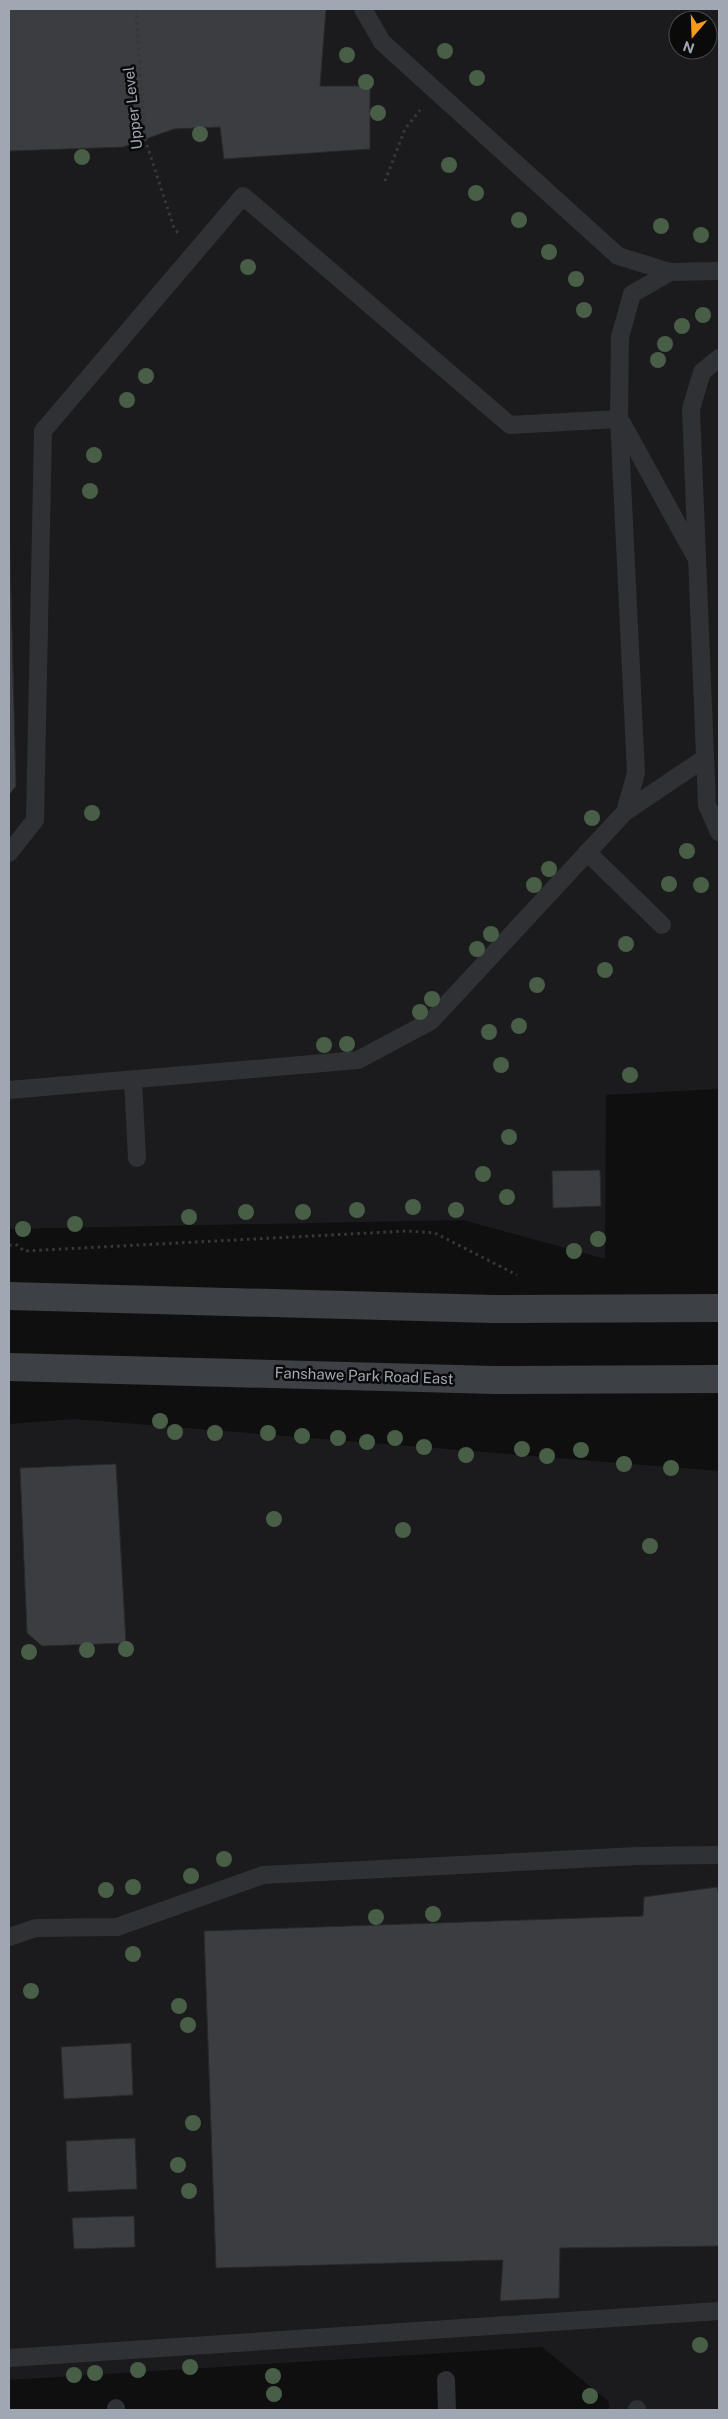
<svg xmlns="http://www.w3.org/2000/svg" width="728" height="2419" viewBox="0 0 728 2419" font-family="'Public Sans',sans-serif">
<rect width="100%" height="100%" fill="#0f0f10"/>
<path fill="#1b1b1d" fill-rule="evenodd" d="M9 9H719V1089L606 1095 605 1259 463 1220 9 1229ZM678 20H708V50H678Z
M75 1419 719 1471V2410H609V2402L542 2347 9 2380V1424Z"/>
<path fill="#3b3d40" stroke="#29292c" d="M9 9H326L320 86H370V149L224 159 220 127 174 129 123 147 9 151Z
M9 518 16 786 9 795Z
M600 1170 601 1206 553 1208 552 1171Z
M116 1464 126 1643 42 1646 27 1633 20 1468Z
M717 1887 719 1895V2246L560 2248 559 2298 500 2301 503 2260 216 2268 204 1931 643 1916 644 1897Z
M131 2043 133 2095 64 2099 61 2047Z
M135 2138 137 2189 68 2192 66 2141Z
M134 2216 135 2247 74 2249 72 2218Z"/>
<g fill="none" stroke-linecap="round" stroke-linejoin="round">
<path stroke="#36383c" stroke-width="3" stroke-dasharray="2.5 4" stroke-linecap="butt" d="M136 9 145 139 174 228 178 233
M385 181 405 129 420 110
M9 1245H17L24 1251 407 1231 435 1233 517 1275"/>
<path stroke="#303135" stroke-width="18" d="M363 9 382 42 618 256 670 272 719 271
M719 358 702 372 691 409 707 805 719 832
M622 423 695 556
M625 812 636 773 619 419 620 337 632 294 670 272
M587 852 662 925
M9 853 35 820 43 431 243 196 510 425 619 419
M133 1080 137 1158
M9 1090 358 1060 431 1021 625 812 705 758
M9 1937 36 1928 117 1927 263 1875 637 1856 719 1855
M9 2358 719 2311
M446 2380 447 2410
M116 2408V2410
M637 2409V2410"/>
<path stroke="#3d4045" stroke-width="28" d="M9 1296 493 1309 719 1308
M9 1367 494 1380 719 1379"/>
</g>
<g fill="#485e47">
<circle cx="445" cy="51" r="8"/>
<circle cx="347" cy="55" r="8"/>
<circle cx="477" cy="78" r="8"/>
<circle cx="366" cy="82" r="8"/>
<circle cx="378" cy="113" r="8"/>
<circle cx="200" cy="134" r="8"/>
<circle cx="82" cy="157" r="8"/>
<circle cx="449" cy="165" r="8"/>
<circle cx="476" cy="193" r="8"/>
<circle cx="519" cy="220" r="8"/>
<circle cx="661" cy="226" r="8"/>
<circle cx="701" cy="235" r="8"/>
<circle cx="549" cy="252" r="8"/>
<circle cx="248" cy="267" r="8"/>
<circle cx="576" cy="279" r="8"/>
<circle cx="584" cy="310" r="8"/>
<circle cx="703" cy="315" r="8"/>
<circle cx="682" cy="326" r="8"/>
<circle cx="665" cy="344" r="8"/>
<circle cx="658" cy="360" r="8"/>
<circle cx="146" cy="376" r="8"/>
<circle cx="127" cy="400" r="8"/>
<circle cx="94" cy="455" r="8"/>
<circle cx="90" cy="491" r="8"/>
<circle cx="92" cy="813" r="8"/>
<circle cx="592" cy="818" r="8"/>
<circle cx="687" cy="851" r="8"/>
<circle cx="549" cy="869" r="8"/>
<circle cx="669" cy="884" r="8"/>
<circle cx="534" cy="885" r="8"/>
<circle cx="701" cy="885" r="8"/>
<circle cx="491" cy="934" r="8"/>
<circle cx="626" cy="944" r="8"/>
<circle cx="477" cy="949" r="8"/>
<circle cx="605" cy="970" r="8"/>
<circle cx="537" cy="985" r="8"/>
<circle cx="432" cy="999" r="8"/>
<circle cx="420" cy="1012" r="8"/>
<circle cx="519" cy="1026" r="8"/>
<circle cx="489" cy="1032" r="8"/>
<circle cx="347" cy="1044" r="8"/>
<circle cx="324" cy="1045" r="8"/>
<circle cx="501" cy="1065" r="8"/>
<circle cx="630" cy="1075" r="8"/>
<circle cx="509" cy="1137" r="8"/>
<circle cx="483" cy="1174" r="8"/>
<circle cx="507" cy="1197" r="8"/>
<circle cx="413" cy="1207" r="8"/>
<circle cx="357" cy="1210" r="8"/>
<circle cx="456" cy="1210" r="8"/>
<circle cx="246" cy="1212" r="8"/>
<circle cx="303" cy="1212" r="8"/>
<circle cx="189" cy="1217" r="8"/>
<circle cx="75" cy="1224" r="8"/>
<circle cx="23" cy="1229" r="8"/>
<circle cx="598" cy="1239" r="8"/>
<circle cx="574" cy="1251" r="8"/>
<circle cx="160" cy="1421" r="8"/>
<circle cx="175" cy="1432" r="8"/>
<circle cx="215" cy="1433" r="8"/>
<circle cx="268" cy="1433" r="8"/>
<circle cx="302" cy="1436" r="8"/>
<circle cx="338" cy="1438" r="8"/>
<circle cx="395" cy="1438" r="8"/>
<circle cx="367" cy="1442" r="8"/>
<circle cx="424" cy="1447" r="8"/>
<circle cx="522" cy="1449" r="8"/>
<circle cx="581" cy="1450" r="8"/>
<circle cx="466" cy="1455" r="8"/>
<circle cx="547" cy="1456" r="8"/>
<circle cx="624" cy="1464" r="8"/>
<circle cx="671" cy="1468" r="8"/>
<circle cx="274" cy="1519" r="8"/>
<circle cx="403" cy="1530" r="8"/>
<circle cx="650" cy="1546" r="8"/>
<circle cx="126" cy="1649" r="8"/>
<circle cx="87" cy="1650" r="8"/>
<circle cx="29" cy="1652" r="8"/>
<circle cx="224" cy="1859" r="8"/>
<circle cx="191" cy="1876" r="8"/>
<circle cx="133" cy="1887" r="8"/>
<circle cx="106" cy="1890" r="8"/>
<circle cx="433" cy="1914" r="8"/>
<circle cx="376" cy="1917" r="8"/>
<circle cx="133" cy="1954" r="8"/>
<circle cx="31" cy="1991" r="8"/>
<circle cx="179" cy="2006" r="8"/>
<circle cx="188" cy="2025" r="8"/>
<circle cx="193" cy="2123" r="8"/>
<circle cx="178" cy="2165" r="8"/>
<circle cx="189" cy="2191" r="8"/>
<circle cx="700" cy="2345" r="8"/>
<circle cx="190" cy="2367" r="8"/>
<circle cx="138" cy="2370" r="8"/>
<circle cx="95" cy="2373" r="8"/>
<circle cx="74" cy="2375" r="8"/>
<circle cx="273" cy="2376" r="8"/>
<circle cx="274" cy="2394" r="8"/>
<circle cx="590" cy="2396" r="8"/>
</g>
<g text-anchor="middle" stroke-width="5" stroke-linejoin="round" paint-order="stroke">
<g font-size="15" fill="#9fa7b2" stroke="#0a0a0b">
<text transform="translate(133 108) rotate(-96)" y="5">Upper Level</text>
<text transform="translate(364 1376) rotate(2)" y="5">Fanshawe Park Road East</text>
</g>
</g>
<rect width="728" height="2419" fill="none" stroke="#9fa7b2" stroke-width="20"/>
<g transform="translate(693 35) rotate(199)"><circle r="24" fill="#0a0a0b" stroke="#46494e"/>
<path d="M0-4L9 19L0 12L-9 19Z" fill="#fa9a1d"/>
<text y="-8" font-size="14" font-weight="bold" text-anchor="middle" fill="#9fa7b2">N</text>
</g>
</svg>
